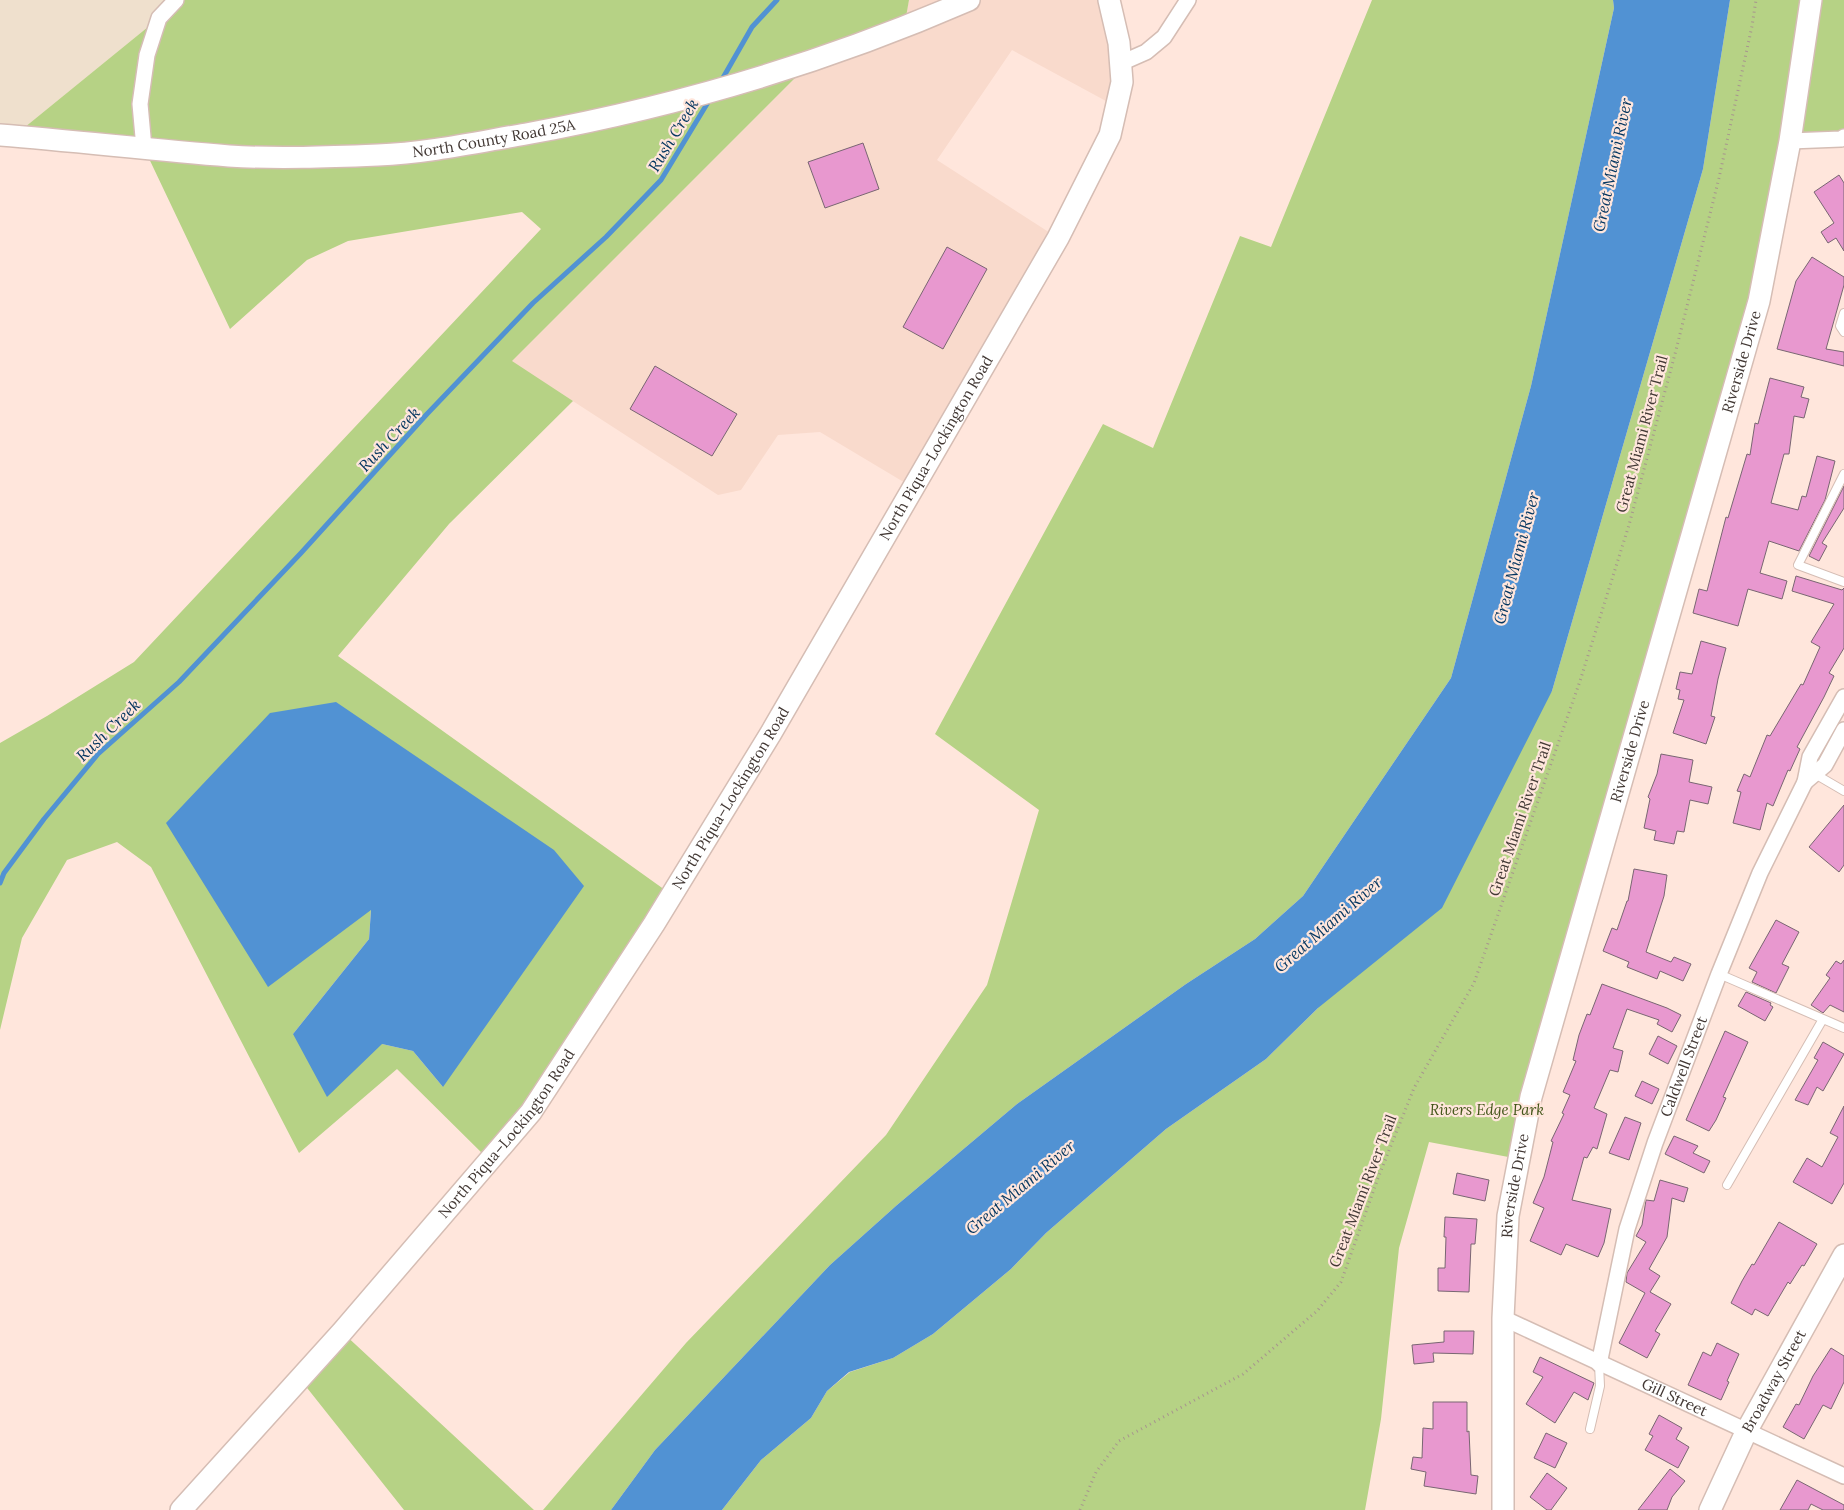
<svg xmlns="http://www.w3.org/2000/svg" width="1844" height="1510" viewBox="0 0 1844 1510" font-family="Lora,serif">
<rect width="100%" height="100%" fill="#ffe6dc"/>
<path fill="#efe0cd" d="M0 0H176L159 18 14 136 0 135Z"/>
<path fill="#f9dacc" d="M909 0H1109L1117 107 1012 50 937 160 1058 238 912 487 820 432 778 435 741 490 718 495 511 361 811 62 903 28Z"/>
<path fill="#b6d285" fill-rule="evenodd" d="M176 0H909L904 28 811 62 512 361 573 401 449 524 338 656 672 895 489 1160 397 1069 299 1153 151 867 117 842 67 860 22 938 0 1030V743L47 716 134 662 541 229 522 212 348 241 307 260 230 329 144 148 14 136 159 18ZM371 909 443 1087 413 1051 382 1044 293 1034 369 939Z
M1372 0H1613L1614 8 1531 386 1451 678 1303 896 1255 939 1186 984 1017 1104 897 1205 830 1265 655 1450 611 1510H543L686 1343 886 1135 987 985 1039 810 935 734 1103 424 1153 448 1240 236 1271 247Z
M1730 0H1844V137L1790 141 1759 301 1519 1159 1429 1142 1399 1248 1381 1419 1365 1510H722L761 1460 811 1418 827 1391 850 1372 893 1358 933 1334 1011 1269 1046 1233 1166 1129 1266 1059 1318 1008 1552 691 1703 169Z
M342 1332 534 1510H404L300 1379Z"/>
<path fill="#5192d3" d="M1613 0H1730L1703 169 1552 691 1442 908 1318 1008 1266 1059 1166 1129 1046 1233 1011 1269 933 1334 893 1358 849 1372 827 1391 811 1418 761 1460 722 1510H611L655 1450 830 1265 897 1205 1017 1104 1186 984 1255 939 1303 896 1451 678 1531 386 1614 8Z
M336 702 554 850 584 886 443 1087 413 1051 382 1044 327 1097 293 1034 369 939 371 910 268 987 166 823 270 713Z"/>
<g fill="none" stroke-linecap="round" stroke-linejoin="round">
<path stroke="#5192d3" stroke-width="5" d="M720 83 752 27 777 0
M0 883 4 873 44 819 98 754 179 682 301 553 427 414 533 303 606 237 661 180 710 99"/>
</g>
<path fill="#e898cf" stroke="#796672" d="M863 143 879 189 825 208 808 162Z
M1839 175 1844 183V251L1836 238 1828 243 1821 232 1834 223 1814 192Z
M947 247 987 269 943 349 903 327Z
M1812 257 1844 277V285L1826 349 1844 352V366L1777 349 1796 281Z
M655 366 737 414 712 456 630 409Z
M1770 378 1804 387 1801 397 1809 399 1804 418 1794 416 1789 454H1784L1771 503 1798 510 1802 496 1806 497 1817 456 1835 461 1825 500 1799 551 1769 541 1760 573 1787 581 1782 599 1748 589 1738 626 1693 613 1699 589 1707 591 1726 517 1728 518 1747 454 1750 455 1755 423 1758 424Z
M1844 486V508L1822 543 1827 546 1819 561 1809 556Z
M1796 576 1842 590 1844 588V648L1829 673 1834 676 1824 697 1797 747 1800 749 1790 771 1788 770 1773 806 1767 803 1760 830 1733 823 1741 792 1737 791 1744 774 1750 777 1767 735 1770 736 1801 684 1803 685 1820 647 1811 642 1834 604 1792 591Z
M1701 641 1726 648 1718 679 1711 716 1715 717 1706 744 1673 733 1684 700 1678 699 1680 690 1676 689 1680 672 1692 674Z
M1661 754 1693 760 1689 782 1712 787 1708 804 1690 800 1684 832 1677 831 1674 844 1654 840 1656 831 1644 828 1650 799 1648 797 1657 774Z
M1844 805V865L1839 872 1809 847Z
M1634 869 1667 875 1664 896 1646 952 1671 962 1674 957 1691 964 1683 981 1660 971 1657 979 1627 967 1629 962 1603 951 1612 928 1617 930 1627 901H1628Z
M1776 920 1799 932 1782 964 1789 967 1776 993 1752 982 1757 972 1749 968Z
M1844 960V1012L1830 1005 1823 1013 1811 1005 1830 978 1826 975 1836 961 1841 964Z
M1602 984 1667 1008 1681 1015 1672 1032 1657 1024 1659 1020 1627 1009 1613 1048 1623 1051 1618 1072 1610 1070 1594 1108 1607 1114 1597 1149 1593 1147 1587 1158 1584 1157 1572 1200 1611 1209 1604 1243 1598 1257 1566 1244 1561 1255 1530 1241 1544 1208 1533 1203 1544 1177 1553 1142 1551 1141 1564 1114 1562 1113 1570 1095 1563 1092 1576 1061 1573 1060 1579 1035 1587 1014 1590 1015Z
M1746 992 1771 1003 1770 1005 1773 1007 1765 1021 1738 1006Z
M1725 1031 1748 1042 1723 1097 1726 1098 1716 1120 1709 1131 1686 1120Z
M1658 1036 1677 1046 1668 1064 1649 1054Z
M1823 1042 1844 1054 1823 1091 1817 1087 1808 1105 1795 1100 1818 1060 1814 1058Z
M1642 1081 1659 1089 1652 1104 1635 1096Z
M1844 1106V1183L1832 1204 1793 1182 1807 1158 1822 1167 1838 1137 1830 1133Z
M1625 1117 1641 1123 1629 1160 1609 1153Z
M1674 1136 1698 1146 1693 1153 1710 1161 1704 1173 1665 1154Z
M1457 1173 1489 1180 1485 1201 1453 1194Z
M1660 1180 1688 1188 1684 1202 1672 1198 1667 1237 1649 1269 1660 1276 1650 1292 1671 1304 1655 1331 1660 1334 1647 1358 1619 1343 1645 1293 1626 1282 1627 1273 1646 1242 1636 1236 1642 1225 1646 1200 1654 1201Z
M1445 1217 1477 1219 1475 1244H1471L1469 1292 1438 1291V1268H1445L1446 1237H1444Z
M1779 1222 1817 1244 1804 1266 1802 1265 1790 1284 1788 1282 1768 1316 1755 1309 1752 1315 1731 1303 1742 1281 1752 1264 1754 1265Z
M1444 1331H1474L1473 1354 1433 1353 1434 1362 1414 1364 1412 1345 1444 1342Z
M1717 1343 1739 1354 1727 1381 1729 1382 1721 1400 1688 1385 1703 1352 1711 1356Z
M1831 1348 1844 1356V1382L1831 1409 1823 1405 1804 1439 1783 1427 1796 1404 1799 1405 1813 1376Z
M1540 1357 1594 1383 1588 1400 1574 1392 1555 1423 1526 1404 1543 1377 1533 1372Z
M1433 1402H1467V1432L1469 1431 1471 1475 1478 1476 1476 1494 1424 1486 1426 1472 1411 1469 1413 1457 1422 1458 1423 1428 1433 1429Z
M1659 1415 1682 1428 1676 1439 1689 1447 1678 1468 1645 1450 1653 1436 1649 1434Z
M1546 1433 1567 1443 1555 1468 1534 1458Z
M1670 1469 1685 1481 1672 1497 1667 1510H1638Z
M1547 1473 1567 1488 1551 1510H1547L1530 1497Z
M1797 1480 1844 1505V1510H1823L1811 1504 1808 1510H1780Z"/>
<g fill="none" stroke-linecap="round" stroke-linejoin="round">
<defs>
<path id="lane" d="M1844 313 1840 326 1844 332
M1844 474 1798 565 1844 582
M1815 774 1844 791
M1719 974 1844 1028
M1727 1185 1823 1019
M1590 1429 1600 1386 1599 1364"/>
<g id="street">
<path d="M1121 63 1146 52 1164 37 1188 0"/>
<path d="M1790 141 1841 139 1844 137"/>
<path d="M144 148 140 104 147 55 159 18 176 0"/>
<path d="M1805 782 1825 765 1844 730"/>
<path id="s1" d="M1503 1318 1844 1476"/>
<path id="s2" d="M1599 1364 1627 1229 1655 1143 1719 974 1760 873 1805 782 1810 757 1844 697"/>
</g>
<g id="secondary">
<path id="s3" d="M0 135C76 141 152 150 229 156 277 159 329 157 378 155 428 153 478 142 526 134 679 106 827 62 969 0"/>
<path id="s4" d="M181 1510 342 1332 531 1112 654 924 771 733 1058 238 1110 135 1122 82 1119 43 1109 0"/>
<path id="s5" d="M1503 1510V1318L1508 1216 1531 1097 1759 301 1790 141 1811 0"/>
<path id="s6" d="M1710 1510 1747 1430 1844 1255"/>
</g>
</defs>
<use href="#lane" stroke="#d5bdb4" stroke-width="10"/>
<use href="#street" stroke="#d5bdb4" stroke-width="18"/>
<use href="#secondary" stroke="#d5bdb4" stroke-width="24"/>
<path stroke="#a7958e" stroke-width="3" stroke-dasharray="1 4" stroke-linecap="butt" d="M1080 1510 1096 1472 1119 1441 1243 1374 1317 1311 1341 1282 1378 1178 1414 1088 1474 983 1580 681 1629 525 1675 354 1719 178 1752 26 1756 0"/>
<use href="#lane" stroke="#fff" stroke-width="8"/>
<use href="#street" stroke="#fff" stroke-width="15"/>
<use href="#secondary" stroke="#fff" stroke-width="21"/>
</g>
<g text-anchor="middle" stroke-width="4.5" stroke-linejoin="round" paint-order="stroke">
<g font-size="15" fill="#423834" stroke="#ffe6dc">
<text dy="5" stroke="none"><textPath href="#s3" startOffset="496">North County Road 25A</textPath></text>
<text dy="5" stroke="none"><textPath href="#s5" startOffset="1180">Riverside Drive</textPath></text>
<text transform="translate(1642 434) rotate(-75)" y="5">Great Miami River Trail</text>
<text dy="5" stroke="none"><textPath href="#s4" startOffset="1308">North Piqua–Lockington Road</textPath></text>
<text dy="5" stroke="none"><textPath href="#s5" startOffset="775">Riverside Drive</textPath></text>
<text dy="5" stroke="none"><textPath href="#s4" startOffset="902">North Piqua–Lockington Road</textPath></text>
<text transform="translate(1520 819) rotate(-71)" y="5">Great Miami River Trail</text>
<text dy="5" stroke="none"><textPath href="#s2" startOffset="310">Caldwell Street</textPath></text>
<text dy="5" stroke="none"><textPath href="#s4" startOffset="498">North Piqua–Lockington Road</textPath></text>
<text dy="5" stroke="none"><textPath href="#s5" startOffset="325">Riverside Drive</textPath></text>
<text transform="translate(1363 1191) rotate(-69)" y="5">Great Miami River Trail</text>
<text dy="5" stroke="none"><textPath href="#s6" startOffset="144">Broadway Street</textPath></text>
<text dy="5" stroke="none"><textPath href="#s1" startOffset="189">Gill Street</textPath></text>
</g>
<g font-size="15" font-style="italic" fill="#435619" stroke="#ffe6dc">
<text x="1487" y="1115">Rivers Edge Park</text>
</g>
<g font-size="16" font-style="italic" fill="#03355f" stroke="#ffe6dc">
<text transform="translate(673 135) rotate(-59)" y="6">Rush Creek</text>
<text transform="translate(1612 165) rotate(-78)" y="6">Great Miami River</text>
<text transform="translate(389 439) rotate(-47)" y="6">Rush Creek</text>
<text transform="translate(1516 558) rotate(-75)" y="6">Great Miami River</text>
<text transform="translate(108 730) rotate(-44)" y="6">Rush Creek</text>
<text transform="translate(1328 924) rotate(-41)" y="6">Great Miami River</text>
<text transform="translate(1020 1187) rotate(-40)" y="6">Great Miami River</text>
</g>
</g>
</svg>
